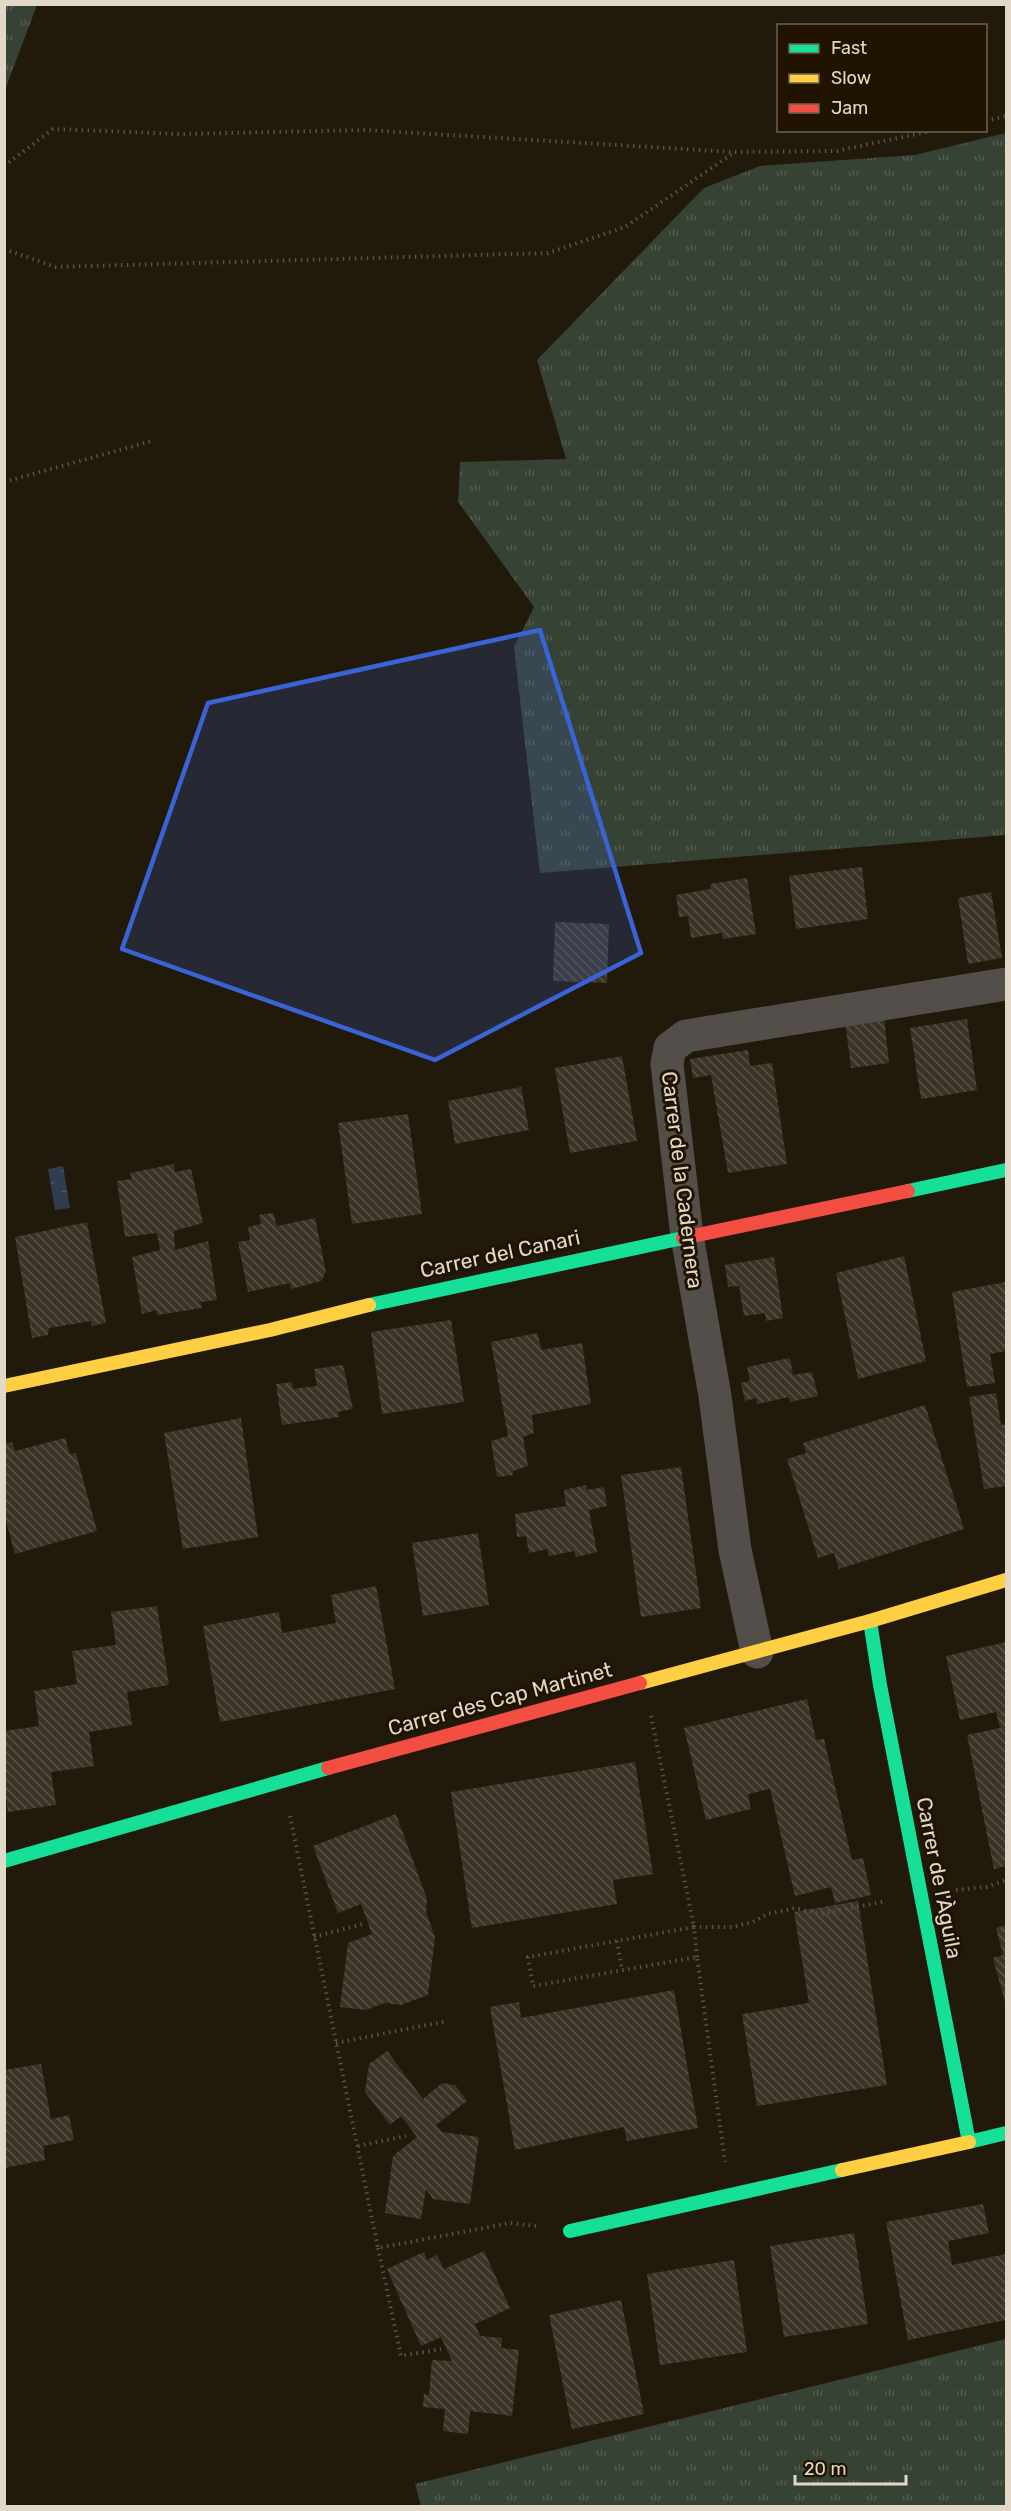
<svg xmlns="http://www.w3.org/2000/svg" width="1011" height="2511" viewBox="0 0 1011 2511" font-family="Rubik,sans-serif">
<defs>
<pattern id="grass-tufts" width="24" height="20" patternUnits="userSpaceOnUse" patternTransform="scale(1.5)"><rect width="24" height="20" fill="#364233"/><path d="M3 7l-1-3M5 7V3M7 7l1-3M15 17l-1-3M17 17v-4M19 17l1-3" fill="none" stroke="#535d4f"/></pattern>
<pattern id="water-ripples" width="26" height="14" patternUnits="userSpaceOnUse" patternTransform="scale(1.5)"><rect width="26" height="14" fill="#2f3d4f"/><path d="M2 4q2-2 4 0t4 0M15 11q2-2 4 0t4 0" fill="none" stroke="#4d5867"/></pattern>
<pattern id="building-back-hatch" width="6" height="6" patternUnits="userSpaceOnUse" patternTransform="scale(1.5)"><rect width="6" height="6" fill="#3a3427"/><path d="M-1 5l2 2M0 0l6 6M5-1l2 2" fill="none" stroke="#565145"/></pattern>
</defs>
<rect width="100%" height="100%" fill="#211a0a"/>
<path fill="url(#grass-tufts)" d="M5 4 37 5 5 90 4 5Z
M1006 133V835L540 873 514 647 534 607 458 502 460 462 566 459 537 360 704 188 760 166 915 155Z
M1006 2339V2506H421L415 2484Z"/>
<path fill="url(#water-ripples)" d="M63 1166 70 1208 55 1210 48 1169Z"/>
<path fill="url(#building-back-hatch)" d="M862 867 868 919 796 929 789 876Z
M747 878 756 934 723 939 722 933 691 938 688 916 679 917 676 895 711 889 710 884Z
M991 892 1002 958 968 964 958 898Z
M555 922 609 924 607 983 553 981Z
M884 1017 889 1063 851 1068 845 1022Z
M967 1019 977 1090 921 1099 910 1028Z
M748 1050 750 1066 772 1063 787 1164 728 1173 711 1075 693 1078 690 1059Z
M622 1056 637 1141 570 1153 555 1068Z
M521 1087 529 1130 455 1144 448 1101Z
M408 1114 422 1214 352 1224 338 1123Z
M174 1164 175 1172 191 1169 203 1223 174 1231 175 1250 208 1241 217 1300 200 1302 202 1308 157 1315 156 1310 142 1314 132 1257 160 1250 157 1233 125 1237 117 1181 132 1179 130 1173Z
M273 1213 277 1226 315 1218 326 1272 321 1281 291 1289 290 1283 248 1292 238 1242 250 1240 248 1227 261 1224 259 1215Z
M87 1222 106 1323 92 1326 91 1321 49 1328 48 1335 32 1338 15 1237Z
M904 1256 926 1361 858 1379 836 1273Z
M774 1257 783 1318 766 1321 765 1313 744 1316 739 1286 728 1287 725 1265Z
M1006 1282V1351L990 1354 995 1383 967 1387 952 1292Z
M451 1320 464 1402 382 1414 371 1332Z
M537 1333 542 1350 582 1343 591 1404 532 1415 534 1433 523 1437 528 1466 513 1471V1475L497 1477 491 1441 508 1436 491 1342Z
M790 1358 793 1375 812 1372 818 1396 790 1402 789 1397 757 1404 756 1398 745 1401 741 1383 750 1381 747 1367Z
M343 1365 353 1409 338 1412 339 1417 282 1425 276 1384 292 1382 293 1389 317 1386 314 1369Z
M996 1393 1001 1425 1006 1424V1486L984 1489 969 1397Z
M925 1405 964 1529 839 1569 834 1553 818 1558 787 1459 806 1453 803 1443Z
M241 1418 258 1537 183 1549 164 1433Z
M65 1438 70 1454 76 1453 97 1531 15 1554 4 1513V1444L12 1442 15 1451Z
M681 1467 701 1608 641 1617 621 1475Z
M586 1485 587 1490 604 1487 607 1506 589 1510 597 1552 576 1557 574 1551 549 1556 547 1549 529 1553 526 1536 517 1537 515 1514 566 1506 564 1490Z
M478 1533 489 1605 423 1616 412 1543Z
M376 1586 395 1689 220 1722 203 1626 279 1612 282 1633 336 1623 331 1595Z
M157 1606 169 1685 127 1692 132 1725 89 1732 94 1766 51 1772 56 1805 8 1812 4 1786V1731L39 1726 34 1691 77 1684 72 1651 116 1645 111 1612Z
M1006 1642V1866L994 1869 967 1735 1000 1728 996 1712 960 1720 946 1656Z
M807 1699 816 1740 824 1739 852 1860 863 1858 871 1895 835 1903 831 1887 795 1896 770 1789 748 1794 751 1809 706 1820 684 1728Z
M635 1762 653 1874 613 1880 617 1904 472 1928 451 1792Z
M396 1814 427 1899 426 1912 435 1937 428 1995 401 2005 385 2003 366 2010 340 2007 348 1943 372 1934 361 1904 338 1913 313 1846Z
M858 1901 887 2085 757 2106 742 2014 809 2003 794 1912Z
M1006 1925V2006L993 1958 1003 1955 996 1928Z
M674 1990 698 2128 627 2141 624 2127 515 2150 490 2007 519 2002 521 2018Z
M387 2051 423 2099 442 2083 455 2085 467 2101 436 2125 442 2132 479 2137 470 2204 433 2199 426 2189 421 2219 385 2213 393 2156 417 2137 401 2116 390 2125 365 2092 369 2064Z
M41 2064 51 2119 69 2115 74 2140 43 2146 45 2160 4 2168V2070Z
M983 2204 989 2233 948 2241 952 2265 1006 2254V2320L908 2340 886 2222Z
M854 2233 868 2324 784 2337 770 2246Z
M484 2251 510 2308 475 2324 480 2336 502 2338 501 2348 519 2350 512 2416 470 2411 468 2434 443 2431 445 2409 423 2407 424 2394 429 2395 432 2360 452 2361 441 2337 421 2346 387 2269 424 2252 427 2260 437 2255 444 2269Z
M734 2260 747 2352 660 2365 647 2274Z
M621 2300 644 2414 572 2429 549 2315Z"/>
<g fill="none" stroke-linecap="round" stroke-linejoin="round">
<path stroke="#57514c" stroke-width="4" stroke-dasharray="1.5 4.5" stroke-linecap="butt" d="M986 121 1006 116
M4 166 53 129 180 134 365 130 735 152 837 151 936 130
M4 249 55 267 548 253 625 227 735 152
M4 482 152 441
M651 1716 694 1927 528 1957 533 1986 697 1957 725 2162
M290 1816 378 2248 510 2223 536 2226
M956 1890 986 1887 1006 1880
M314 1937 363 1924
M617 1941 622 1970
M697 1957 694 1927H733L753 1922 767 1914 796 1908 821 1914 886 1901
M336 2043 447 2021
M358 2146 406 2136
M378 2248 401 2356 441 2349"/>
<path stroke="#534e4a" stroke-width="33" d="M757 1652 735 1550 715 1396 687 1236 667 1064 670 1048 686 1036 1006 984"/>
<path stroke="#16e098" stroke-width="14" d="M908 1191 1006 1170
M369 1305 683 1238
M870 1621 880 1685 969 2142 1006 2133
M4 1861 328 1768
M570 2231 842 2170"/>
<path stroke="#ffcf43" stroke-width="14" d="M4 1386 270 1330 369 1305
M640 1683 870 1621 1006 1580
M842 2170 969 2142"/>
<path stroke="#f24e42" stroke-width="14" d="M683 1238 908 1191
M328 1768 640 1683"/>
</g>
<path fill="#3a63d6" fill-opacity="0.2" stroke="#3a63d6" stroke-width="4.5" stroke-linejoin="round" d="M540 630 641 953 435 1060 122 949 208 703Z"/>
<g text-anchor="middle" stroke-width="6" stroke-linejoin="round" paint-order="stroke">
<g font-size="21" fill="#e1d8c8" stroke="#201300">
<text transform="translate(682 1180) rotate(83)" y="7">Carrer de la Cadernera</text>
<text transform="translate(500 1254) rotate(-12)" y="7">Carrer del Canari</text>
<text transform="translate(500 1699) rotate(-15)" y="7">Carrer des Cap Martinet</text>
<text transform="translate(939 1878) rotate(79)" y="7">Carrer de l'Àguila</text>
</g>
</g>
<rect width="1011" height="2511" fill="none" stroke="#e1d8c8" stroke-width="12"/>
<rect x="777" y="24" width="210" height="108" fill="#201300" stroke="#6d6250" stroke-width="1.5"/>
<rect x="789" y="44" width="30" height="9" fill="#16e098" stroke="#6d6250" stroke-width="1.5"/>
<text x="831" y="54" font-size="18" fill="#e1d8c8">Fast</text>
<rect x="789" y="74" width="30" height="9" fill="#ffcf43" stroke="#6d6250" stroke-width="1.5"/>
<text x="831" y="84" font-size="18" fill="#e1d8c8">Slow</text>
<rect x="789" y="104" width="30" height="9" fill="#f24e42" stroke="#6d6250" stroke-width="1.5"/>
<text x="831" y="114" font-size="18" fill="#e1d8c8">Jam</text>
<path d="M795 2475v9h111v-9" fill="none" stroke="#e1d8c8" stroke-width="3"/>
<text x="804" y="2475" font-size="18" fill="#e1d8c8" stroke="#201300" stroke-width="4.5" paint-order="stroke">20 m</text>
</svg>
